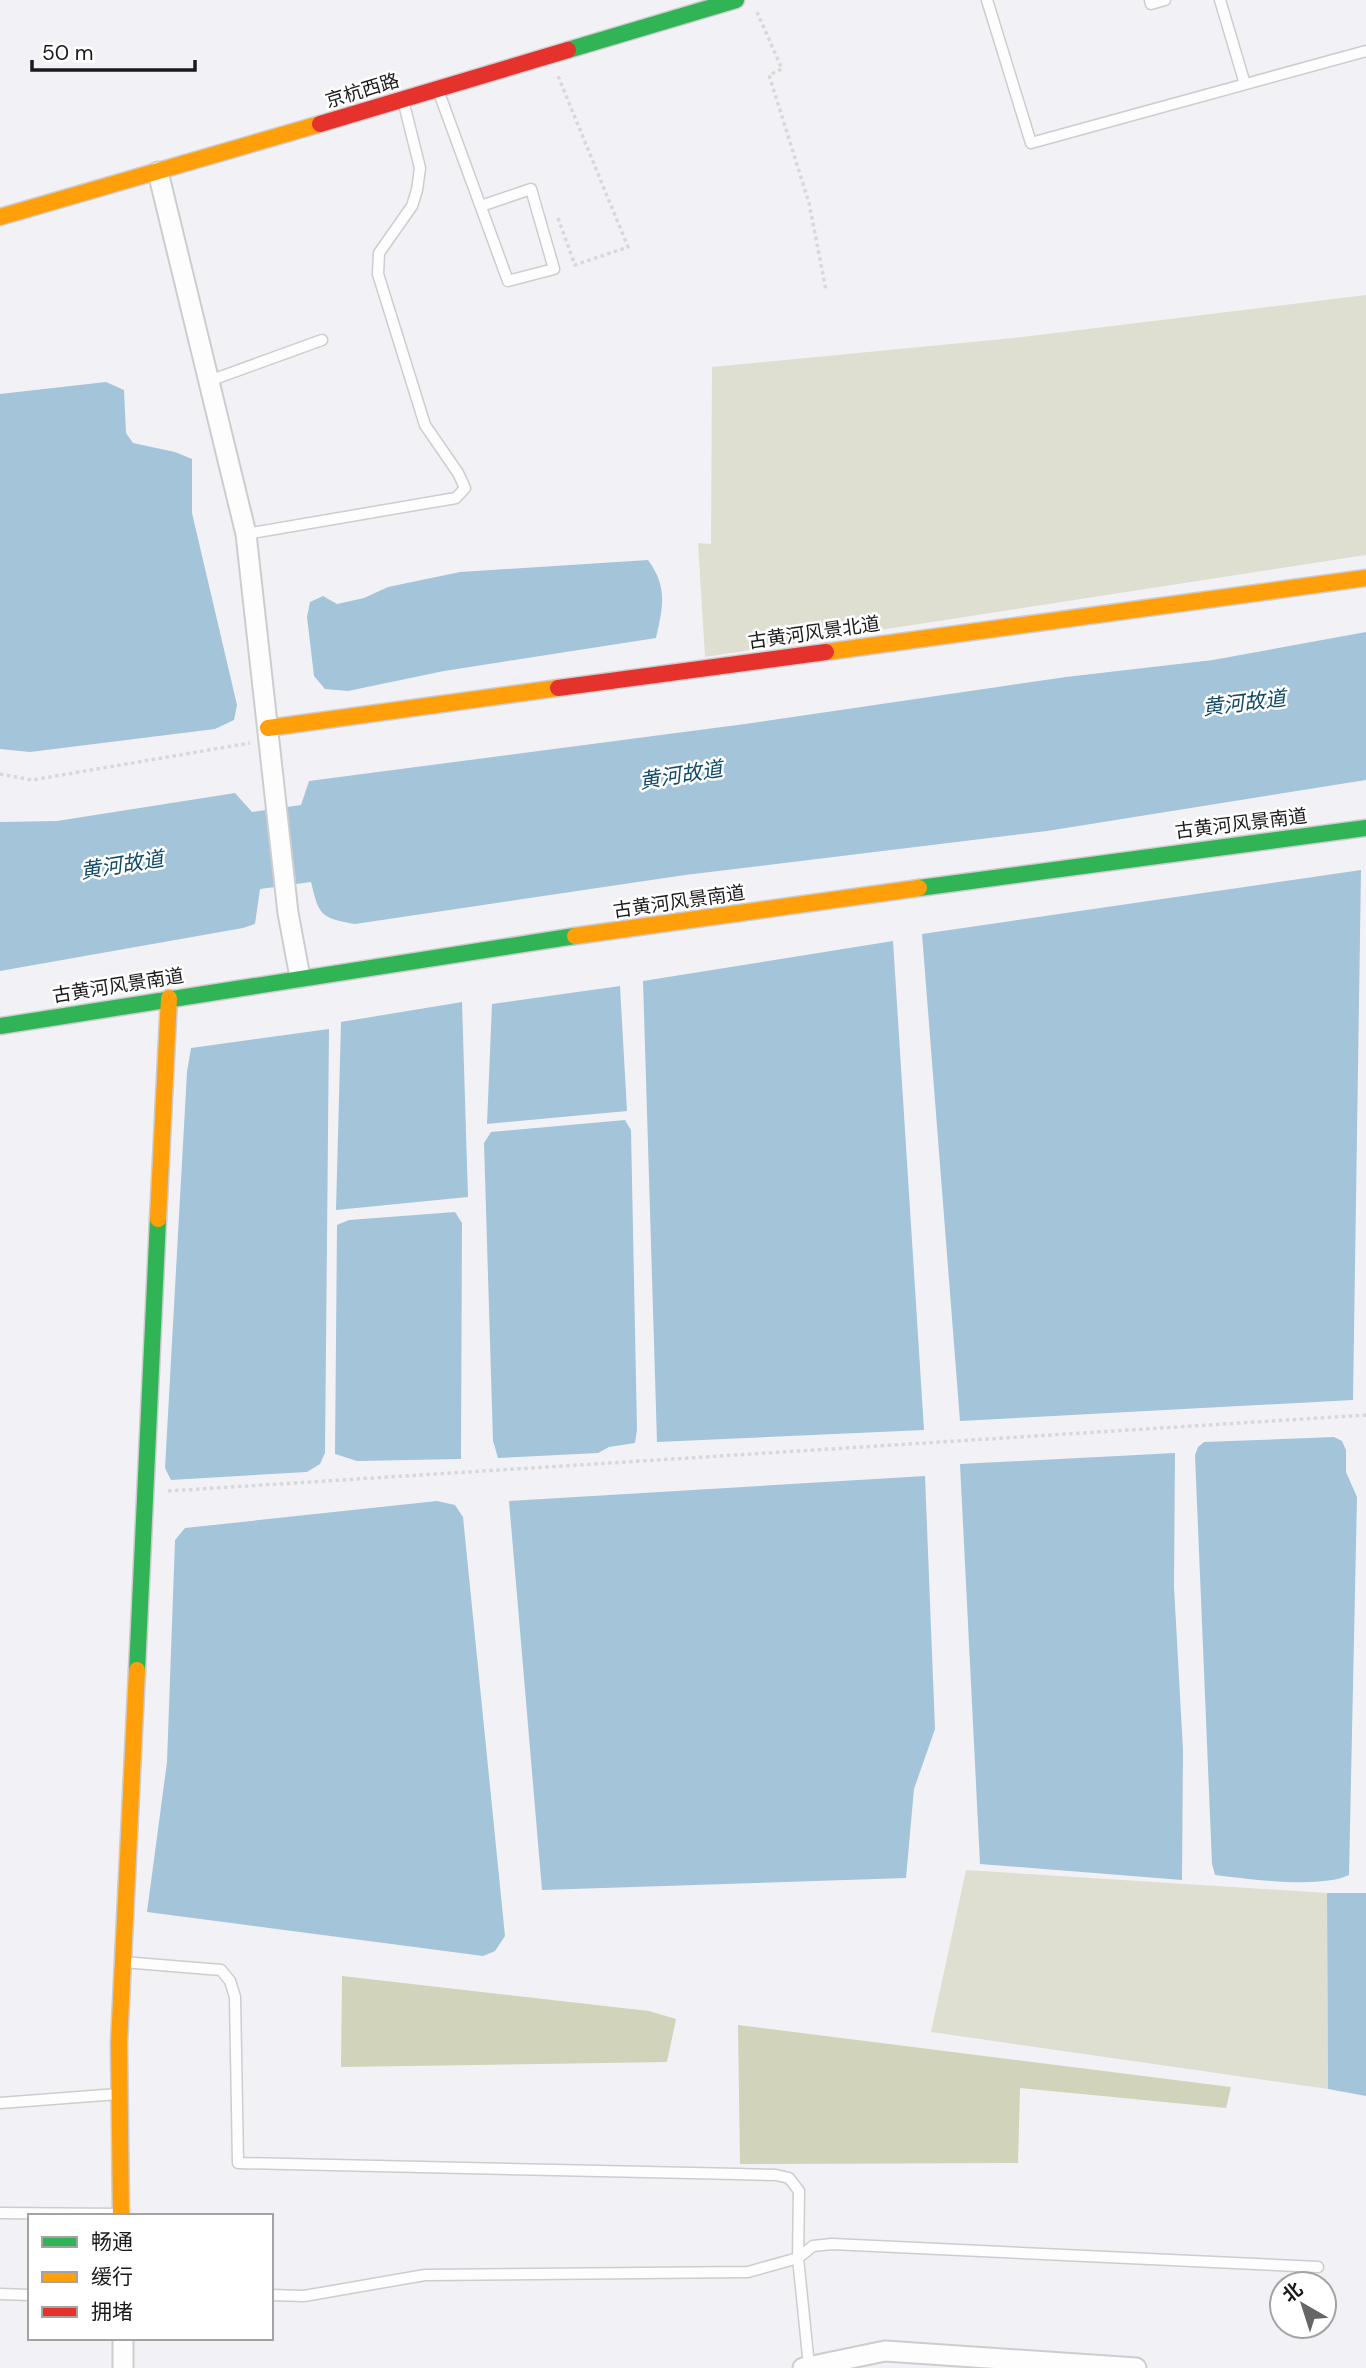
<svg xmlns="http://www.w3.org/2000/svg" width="1366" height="2368" viewBox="0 0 1366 2368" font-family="'DM Sans','Noto Sans SC',sans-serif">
<rect width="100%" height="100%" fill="#f2f2f6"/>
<path fill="#dedfd1" d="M1366 295V555L705 657 698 543 711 544 712 367 1013 338Z
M966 1870 1327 1893 1328 2089 931 2032Z"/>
<path fill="#d1d3ba" d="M342 1976 649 2011 676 2019 667 2062 341 2067Z
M738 2025 1231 2087 1226 2108 1020 2088 1018 2163 740 2164Z"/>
<path fill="#a4c4da" d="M106 382 124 390 126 433 133 443 175 452 192 459V513L237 705 234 720 215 729 30 752 0 749V394Z
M648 560C668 587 663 607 656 638L444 671 348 691 325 689 314 676 307 617 310 602 323 596 337 604 364 598 388 587 460 572Z
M1366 632V780L1047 831 685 875 355 924C320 918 319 915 311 882L260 889 255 924 243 928 0 971V822L57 821 235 793 252 812 301 805 309 781 745 724 1066 677 1213 660Z
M1361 870 1353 1400 960 1421 922 934Z
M893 941 924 1430 657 1442 643 981Z
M620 986 627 1111 487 1124 492 1004Z
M462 1002 468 1197 336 1210 341 1022Z
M329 1029 325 1453 320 1464 307 1472 171 1480 165 1468 187 1072 191 1048Z
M625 1120 631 1130 637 1430 635 1443 609 1447 598 1453 498 1458 493 1441 484 1143 491 1132Z
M455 1212 462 1223 461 1459 357 1461 335 1454 337 1225 349 1220Z
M1334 1437 1342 1441 1346 1450V1472L1357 1497 1349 1875C1320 1889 1248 1879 1215 1875L1212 1864 1195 1455 1198 1447 1204 1442Z
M1175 1453 1174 1587 1183 1750 1182 1880 980 1864 960 1464Z
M925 1476 935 1729 914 1789 906 1878 542 1890 509 1501Z
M437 1501 455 1505 463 1517 505 1936 495 1951 483 1956 147 1912 167 1762 175 1540 185 1528Z
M1327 1893H1366V2096L1328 2089Z"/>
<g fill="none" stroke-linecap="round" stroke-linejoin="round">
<defs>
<path id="lane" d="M987 0 1031 143 1366 51
M1150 0 1151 4 1165 0
M1220 0 1245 84
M438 90 508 281 554 269 531 189 481 206
M209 381 322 340
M246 534 456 498 465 488 458 473 425 425 378 274 379 253 412 206 417 190 420 168 403 100
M123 1962 221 1970 230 1981 235 1997 238 2163 737 2174 776 2175 789 2178 799 2191 798 2258 809 2366
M0 2103 118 2094
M0 2213 118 2214
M0 2294 30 2295
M271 2295 304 2296 425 2275 748 2272 798 2258 813 2246 832 2244 1318 2267"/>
<path id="street" d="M158 172 246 534 288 913 300 977
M123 2338V2368
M803 2368 885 2351 1136 2368"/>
<path id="fast" d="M568 50 736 0
M919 888 1366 828
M0 1026 575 936
M137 1670 158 1219"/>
<path id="slow" d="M0 217 320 124
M826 652 1366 578
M268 728 558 688
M575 936 919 888
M158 1219 169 998
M121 2216 119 2043 137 1670"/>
<path id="jam" d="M320 124 568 50
M558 688 826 652"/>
</defs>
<use href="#lane" stroke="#cdcdd0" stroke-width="13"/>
<use href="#street" stroke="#cdcdd0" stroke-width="23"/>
<use href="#fast" stroke="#cdcdd0" stroke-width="19"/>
<use href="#slow" stroke="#cdcdd0" stroke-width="19"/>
<use href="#jam" stroke="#cdcdd0" stroke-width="19"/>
<path stroke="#d8d8d9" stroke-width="3.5" stroke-dasharray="3.5 3.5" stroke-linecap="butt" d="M757 12 782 69 769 75 809 203 826 290
M558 218 575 265 628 247 558 76
M0 774 32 780 250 743
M168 1491 1366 1415"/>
<use href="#lane" stroke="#fdfdfe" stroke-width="10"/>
<use href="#street" stroke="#fdfdfe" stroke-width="19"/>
<use href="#fast" stroke="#30b455" stroke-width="16"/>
<use href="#slow" stroke="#ff9f0a" stroke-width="16"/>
<use href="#jam" stroke="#e5322d" stroke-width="16"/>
</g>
<g text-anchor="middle" stroke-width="5" stroke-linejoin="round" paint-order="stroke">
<g font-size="19" fill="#1a1a1c" stroke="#fff">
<text transform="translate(362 90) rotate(-17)" y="7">京杭西路</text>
<text transform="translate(814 632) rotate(-8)" y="7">古黄河风景北道</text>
<text transform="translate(1241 823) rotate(-7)" y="7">古黄河风景南道</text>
<text transform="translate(679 901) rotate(-8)" y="7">古黄河风景南道</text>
<text transform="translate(118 985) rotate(-9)" y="7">古黄河风景南道</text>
</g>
<g font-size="21" font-style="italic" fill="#104a68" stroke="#fff">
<text transform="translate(1244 703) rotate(-7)" y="7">黄河故道</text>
<text transform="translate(681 775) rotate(-9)" y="7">黄河故道</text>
<text transform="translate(122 865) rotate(-9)" y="7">黄河故道</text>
</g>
</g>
<rect x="28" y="2214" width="245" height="126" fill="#ffffff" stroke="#a3a3a4" stroke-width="2"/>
<rect x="42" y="2237" width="35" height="10" fill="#30b455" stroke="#a3a3a4" stroke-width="2"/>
<text x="91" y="2249" font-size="21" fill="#1a1a1c">畅通</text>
<rect x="42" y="2272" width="35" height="10" fill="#ff9f0a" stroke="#a3a3a4" stroke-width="2"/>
<text x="91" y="2284" font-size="21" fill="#1a1a1c">缓行</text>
<rect x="42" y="2307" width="35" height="10" fill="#e5322d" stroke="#a3a3a4" stroke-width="2"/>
<text x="91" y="2319" font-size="21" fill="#1a1a1c">拥堵</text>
<g transform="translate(1303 2305) rotate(321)"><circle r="33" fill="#ffffff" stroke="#a3a3a4" stroke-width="2"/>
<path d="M0-5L12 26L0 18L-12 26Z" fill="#666668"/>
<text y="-10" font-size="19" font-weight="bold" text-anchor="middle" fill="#1a1a1c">北</text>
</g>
<path d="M32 60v10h163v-10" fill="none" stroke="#1a1a1c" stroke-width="3.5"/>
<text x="42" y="60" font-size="21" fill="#1a1a1c" stroke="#ffffff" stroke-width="5" paint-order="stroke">50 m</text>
</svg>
